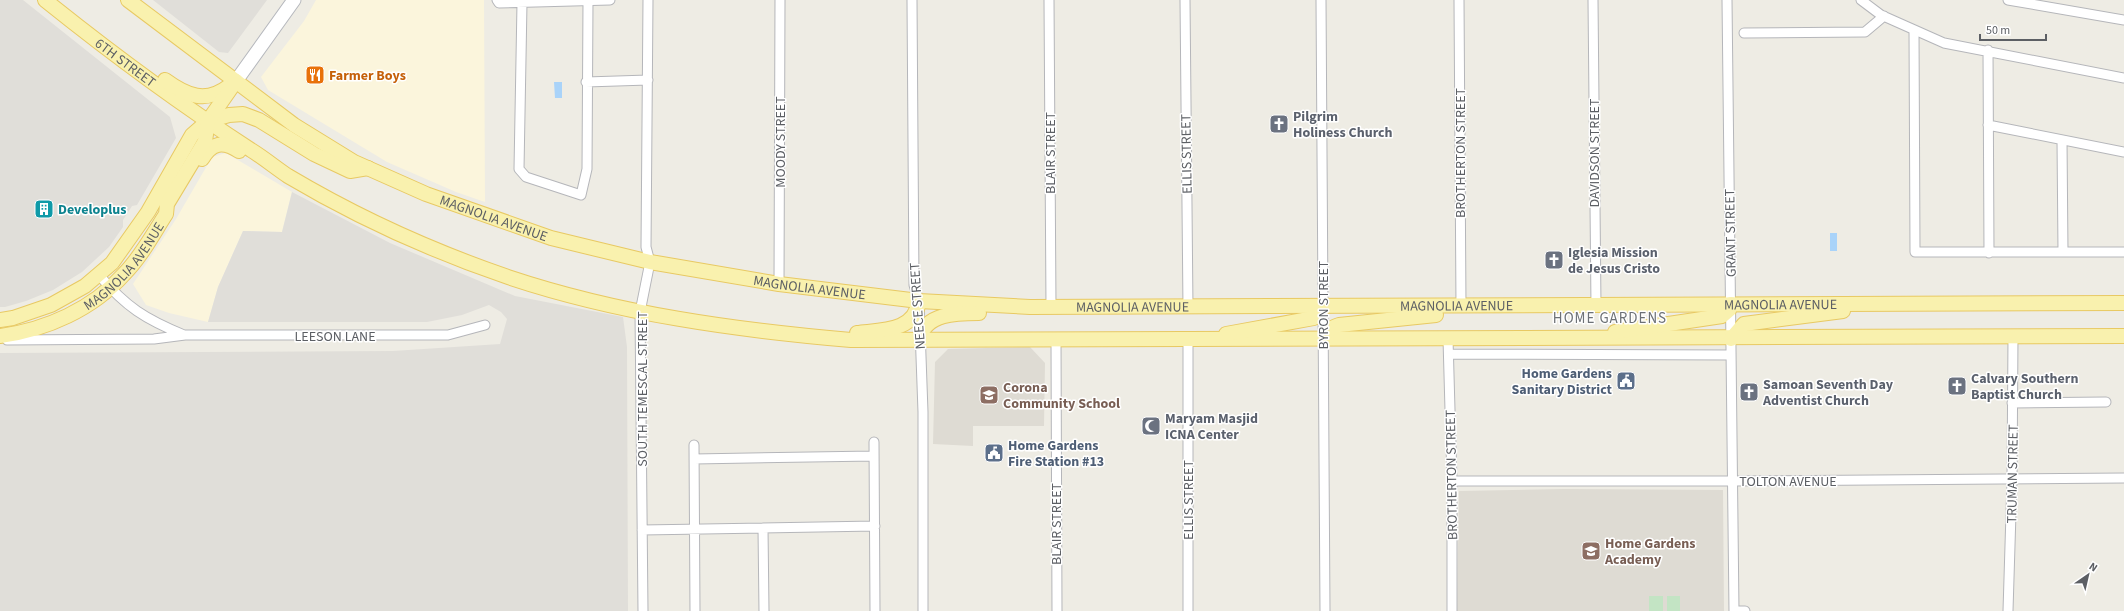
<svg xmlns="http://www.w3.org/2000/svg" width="2124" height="611" viewBox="0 0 2124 611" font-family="'Source Sans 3',sans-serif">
<rect width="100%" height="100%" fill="#eeece4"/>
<path fill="#fbf5dc" d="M316 0H484L485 202 456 192 387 162 268 90 261 77 304 21Z
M226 153 292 192 282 232 243 231 218 287 208 322 169 313 146 305 133 284 176 219 212 157Z"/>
<path fill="#e0ded9" d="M0 0H23L170 117 176 138 137 205 132 206 123 220V227L109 247 82 272 53 290 26 301 5 307H0Z
M153 0H267L228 53 219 52Z
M292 192 390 243 515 296 623 317 627 347 628 611H0V353L393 351 500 344 507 319 501 312 489 305 462 315 427 322H208L218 287 243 231 282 232Z"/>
<path fill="#dedbd3" d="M1030 347 1045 363 1044 426H973V446L933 444 935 362 948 349Z
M1564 489 1723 490 1724 611H1457L1459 491Z"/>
<path fill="#c3e4c4" d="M1649 596H1663V611H1649Z
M1667 596H1680V611H1667Z"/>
<path fill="#a9d3f9" d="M554 82H562V98H555Z
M1830 233H1837V251H1830Z"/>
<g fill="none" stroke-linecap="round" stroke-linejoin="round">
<defs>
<path id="street" d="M497 0 499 3 610 0
M912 0 914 285 919 301 923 412V611
M1049 0 1051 307
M1185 0 1188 308
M1321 0 1325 611
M1459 0 1461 307
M1593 0 1596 306
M1727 0 1734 611
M1861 0 1881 15 1944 43 2124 78
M2008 0 2124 20
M522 3 519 169 526 177 581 195 587 169 588 2
M1914 30 1915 252H2124
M1744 33 1865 32 1884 16
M1988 50 1989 253
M586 82 648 80
M1988 125 2124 152
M2062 140 2063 252
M99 275C126 307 145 319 184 335
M779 284 780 0
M1448 339 1452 481V611
M7 340 154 339 185 335H448L485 325
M1188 340V611
M1056 341 1057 611
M1449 354 1731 355
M2012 403 2106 402
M874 442 875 611
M694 445 695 611
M694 459 874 456
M1452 481H1731L2124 478
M763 528 764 611
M642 530 875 526
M643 611 640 312 650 262 646 247 648 0
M1734 611H1745
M2008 611 2012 480 2013 337"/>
<path id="secondary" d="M236 81 294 0"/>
<g id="primary">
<path id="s1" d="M45 0C111 53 180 104 251 150 264 158 276 168 288 176 357 217 432 251 508 277 619 314 735 330 851 340L2124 336"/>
<path id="s2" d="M128 0 294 125 354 162 426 194 551 238 650 262 779 284 919 301 1030 307 2124 303"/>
<path d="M165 80C187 96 206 104 229 86"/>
<path d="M208 121 229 115 243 114 259 120 314 154 350 171 368 168"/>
<path d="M202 159C212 142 223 141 239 151"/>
<path d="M0 320 13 318 51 305 85 286 112 263 148 212 192 135 208 121 236 81"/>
<path d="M1615 332 1722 316 1729 310 1731 304"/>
<path d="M857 333C881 330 915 332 919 301"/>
<path d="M1226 334 1314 318 1323 307"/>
<path id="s3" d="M0 336C46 330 93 309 124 274 141 257 153 234 166 214L167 204 205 141 208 121"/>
<path d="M919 339C926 313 956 313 979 313"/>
<path d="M1731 339 1744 324 1843 311"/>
<path d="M1323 340C1326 331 1330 328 1339 325L1436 315"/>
</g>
</defs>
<use href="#street" stroke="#b5b6ba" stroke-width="11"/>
<use href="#secondary" stroke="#b6b8bd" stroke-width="15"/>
<use href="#primary" stroke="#e8c963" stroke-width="16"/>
<use href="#street" stroke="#fff" stroke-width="9"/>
<use href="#secondary" stroke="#fff" stroke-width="13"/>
<use href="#primary" stroke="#f9f1ae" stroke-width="14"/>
</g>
<defs>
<symbol id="restaurant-square" viewBox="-11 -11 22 22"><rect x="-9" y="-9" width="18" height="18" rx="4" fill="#e8710a" stroke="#fff"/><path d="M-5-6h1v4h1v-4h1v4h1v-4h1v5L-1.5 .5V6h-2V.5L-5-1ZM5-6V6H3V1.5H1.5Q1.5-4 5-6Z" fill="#fff"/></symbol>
<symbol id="church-square" viewBox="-11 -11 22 22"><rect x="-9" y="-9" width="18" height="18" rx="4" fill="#6b7280" stroke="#fff"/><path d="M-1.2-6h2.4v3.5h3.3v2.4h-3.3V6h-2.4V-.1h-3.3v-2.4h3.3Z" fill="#fff"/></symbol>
<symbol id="building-square" viewBox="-11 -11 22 22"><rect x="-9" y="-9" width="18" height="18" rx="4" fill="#0f9aa8" stroke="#fff"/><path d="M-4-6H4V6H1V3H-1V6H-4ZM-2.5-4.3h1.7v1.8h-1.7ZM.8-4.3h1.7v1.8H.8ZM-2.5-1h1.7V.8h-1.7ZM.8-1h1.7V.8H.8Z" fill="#fff"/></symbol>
<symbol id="civic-square" viewBox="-11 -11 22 22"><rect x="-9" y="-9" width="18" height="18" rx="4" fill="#5c6f8a" stroke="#fff"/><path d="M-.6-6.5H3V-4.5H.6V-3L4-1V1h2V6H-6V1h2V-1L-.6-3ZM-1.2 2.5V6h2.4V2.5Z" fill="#fff"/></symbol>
<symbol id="school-square" viewBox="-11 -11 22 22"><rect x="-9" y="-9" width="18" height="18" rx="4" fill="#8d6e63" stroke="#fff"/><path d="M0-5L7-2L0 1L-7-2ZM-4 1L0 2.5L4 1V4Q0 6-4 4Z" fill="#fff"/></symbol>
<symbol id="mosque-square" viewBox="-11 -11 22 22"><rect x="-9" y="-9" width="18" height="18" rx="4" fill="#6b7280" stroke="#fff"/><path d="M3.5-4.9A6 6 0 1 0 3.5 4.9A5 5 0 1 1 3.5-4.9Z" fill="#fff"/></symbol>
</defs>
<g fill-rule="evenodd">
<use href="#restaurant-square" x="304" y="64" width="22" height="22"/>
<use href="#church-square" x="1268" y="113" width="22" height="22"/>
<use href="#building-square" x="33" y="198" width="22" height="22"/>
<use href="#church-square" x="1543" y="249" width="22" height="22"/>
<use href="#civic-square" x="1615" y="370" width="22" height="22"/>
<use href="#church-square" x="1946" y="375" width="22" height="22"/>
<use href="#church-square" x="1738" y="381" width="22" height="22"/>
<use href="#school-square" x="978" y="384" width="22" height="22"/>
<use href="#mosque-square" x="1140" y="415" width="22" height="22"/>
<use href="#civic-square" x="983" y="442" width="22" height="22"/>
<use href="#school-square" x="1580" y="540" width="22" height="22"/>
</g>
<g text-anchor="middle" stroke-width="3" stroke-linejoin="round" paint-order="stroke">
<g font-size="14" fill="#5c5f64" stroke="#fff">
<text dy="5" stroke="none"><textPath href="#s1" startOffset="102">6TH STREET</textPath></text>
<text transform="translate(780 142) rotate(-90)" y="5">MOODY STREET</text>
<text transform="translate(1050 153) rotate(-90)" y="5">BLAIR STREET</text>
<text transform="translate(1460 153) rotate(-90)" y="5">BROTHERTON STREET</text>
<text transform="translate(1594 153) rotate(-90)" y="5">DAVIDSON STREET</text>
<text transform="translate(1186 154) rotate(-91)" y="5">ELLIS STREET</text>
<text dy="5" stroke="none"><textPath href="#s2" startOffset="429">MAGNOLIA AVENUE</textPath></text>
<text transform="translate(1730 233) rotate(-91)" y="5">GRANT STREET</text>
<text dy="5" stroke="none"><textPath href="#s3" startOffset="147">MAGNOLIA AVENUE</textPath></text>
<text dy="5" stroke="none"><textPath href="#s2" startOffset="753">MAGNOLIA AVENUE</textPath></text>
<text dy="5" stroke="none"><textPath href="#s2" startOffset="1725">MAGNOLIA AVENUE</textPath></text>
<text transform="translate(1323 305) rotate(-90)" y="5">BYRON STREET</text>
<text transform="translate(917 306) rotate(-94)" y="5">NEECE STREET</text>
<text dy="5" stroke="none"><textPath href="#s2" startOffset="1077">MAGNOLIA AVENUE</textPath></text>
<text dy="5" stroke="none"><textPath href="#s2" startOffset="1401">MAGNOLIA AVENUE</textPath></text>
<text x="335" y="341">LEESON LANE</text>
<text transform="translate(642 389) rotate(-90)" y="5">SOUTH TEMESCAL STREET</text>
<text transform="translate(2012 474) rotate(-89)" y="5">TRUMAN STREET</text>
<text transform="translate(1451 475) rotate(-91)" y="5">BROTHERTON STREET</text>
<text x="1788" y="486">TOLTON AVENUE</text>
<text transform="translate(1188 500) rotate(-90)" y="5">ELLIS STREET</text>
<text transform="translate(1056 524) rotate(-90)" y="5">BLAIR STREET</text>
</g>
<g font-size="14" font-weight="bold" fill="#c56008" stroke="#fff" text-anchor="start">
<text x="329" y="80">Farmer Boys</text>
</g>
<g font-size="14" font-weight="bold" fill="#5b616d" stroke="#fff" text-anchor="start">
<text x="1293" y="121">Pilgrim<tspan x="1293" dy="16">Holiness Church</tspan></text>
<text x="1568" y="257">Iglesia Mission<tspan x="1568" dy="16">de Jesus Cristo</tspan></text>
<text x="1971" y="383">Calvary Southern<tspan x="1971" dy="16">Baptist Church</tspan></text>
<text x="1763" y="389">Samoan Seventh Day<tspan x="1763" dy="16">Adventist Church</tspan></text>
<text x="1165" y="423">Maryam Masjid<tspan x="1165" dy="16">ICNA Center</tspan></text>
</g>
<g font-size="14" font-weight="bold" fill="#0d838f" stroke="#fff" text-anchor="start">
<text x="58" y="214">Developlus</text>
</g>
<g font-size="14" font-weight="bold" fill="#4e5e75" stroke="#fff" text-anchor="end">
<text x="1612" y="378">Home Gardens<tspan x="1612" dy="16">Sanitary District</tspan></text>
<text x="1008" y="450" text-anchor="start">Home Gardens<tspan x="1008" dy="16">Fire Station #13</tspan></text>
</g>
<g font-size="14" font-weight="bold" fill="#785e54" stroke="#fff" text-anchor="start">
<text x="1003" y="392">Corona<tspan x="1003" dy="16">Community School</tspan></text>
<text x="1605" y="548">Home Gardens<tspan x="1605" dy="16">Academy</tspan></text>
</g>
<g font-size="15" letter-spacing="1" fill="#6d7176" stroke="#fff">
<text x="1610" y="323">HOME GARDENS</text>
</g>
</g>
<g transform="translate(2088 575) rotate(34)" stroke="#ffffff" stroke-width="3" paint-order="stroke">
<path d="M0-3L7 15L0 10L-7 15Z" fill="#5c5f64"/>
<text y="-6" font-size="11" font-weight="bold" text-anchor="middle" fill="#5c5f64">N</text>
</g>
<path d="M1980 34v6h66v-6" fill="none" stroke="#5c5f64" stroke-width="2"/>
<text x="1986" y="34" font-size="12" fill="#5c5f64" stroke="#ffffff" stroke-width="3" paint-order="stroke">50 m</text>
</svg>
